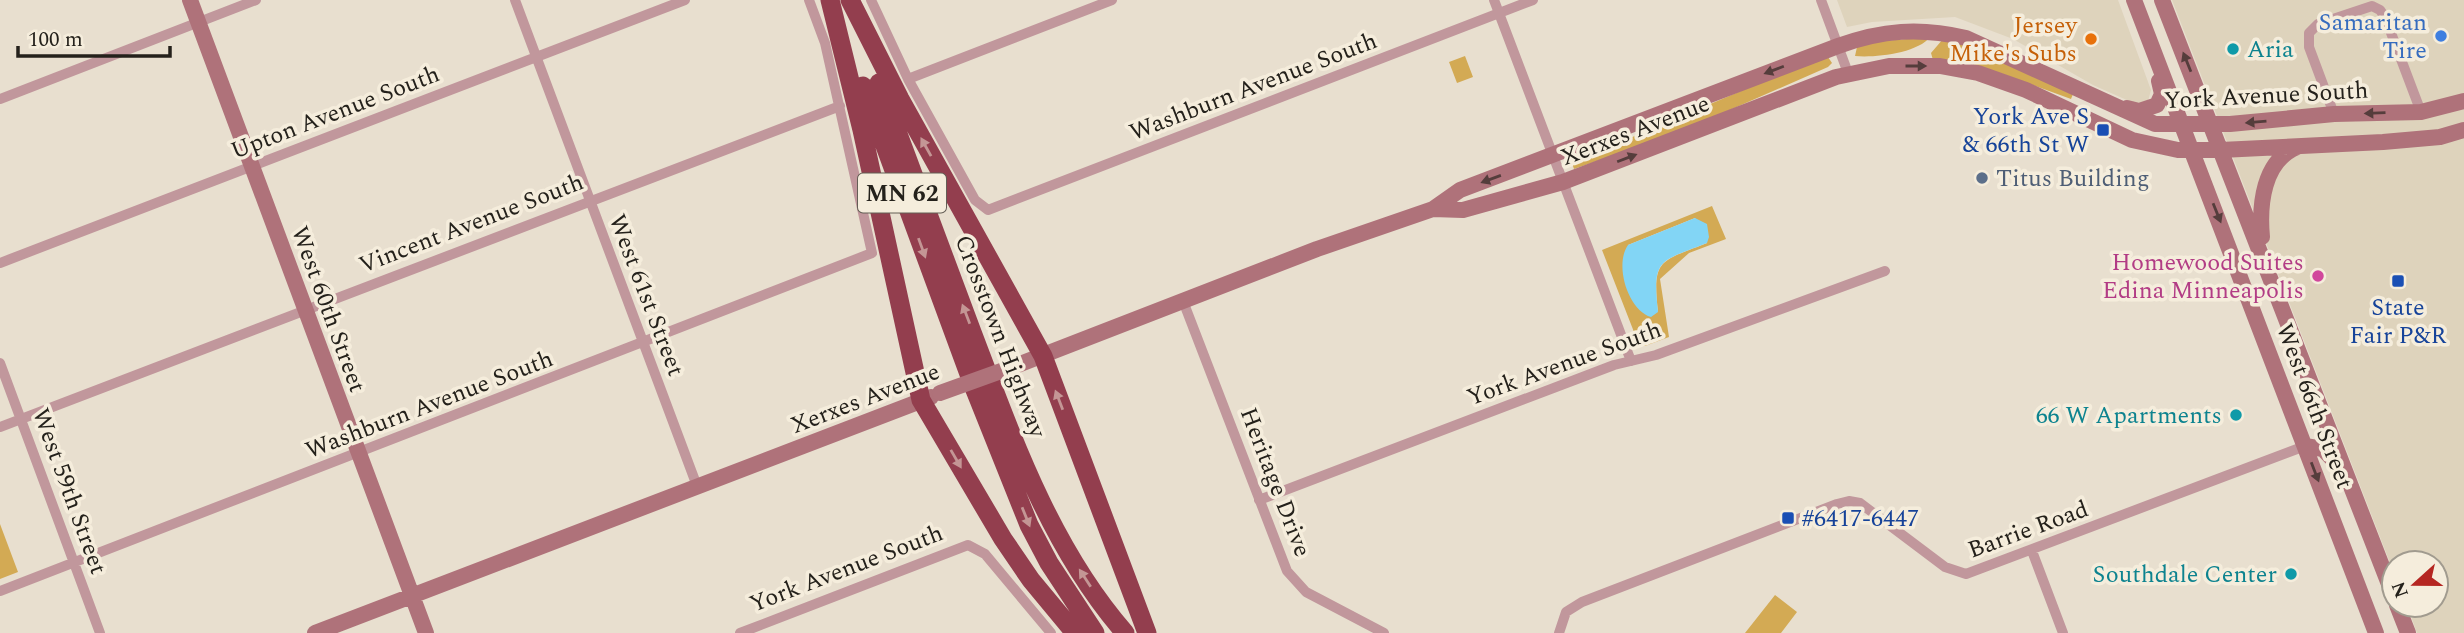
<svg xmlns="http://www.w3.org/2000/svg" width="2464" height="633" viewBox="0 0 2464 633" font-family="Spectral,serif">
<rect width="100%" height="100%" fill="#e8dfcf"/>
<path fill="#ded3bc" d="M1837 0H2118L2151 90 2148 101 2138 105 2093 85 2013 39 1955 17 1872 22 1847 27Z
M2172 0H2464V633H2417L2407 605H2436V563H2394V573Z"/>
<path fill="#d3aa54" fill-rule="evenodd" d="M1930 37C1918 53 1875 58 1855 56L1857 47 1871 42Z
M1943 39 1963 43 2073 94 2071 99 2003 74 1933 60 1931 53Z
M1465 56 1473 77 1457 83 1449 62Z
M1828 57 1832 63 1828 67 1675 134 1574 169 1572 163 1578 160 1748 88Z
M1712 206 1726 239 1689 253 1660 279 1669 337 1645 346 1634 332 1602 250ZM1695 218 1707 243C1660 262 1652 258 1658 312L1628 245Z
M0 524 18 572 0 579Z
M1775 595 1797 612 1781 633H1745Z"/>
<path fill="#82d5f5" d="M1695 218 1707 224 1709 237 1707 243C1659 262 1652 258 1658 312L1651 317C1628 310 1614 265 1628 245Z"/>
<g fill="none" stroke-linecap="round" stroke-linejoin="round">
<path stroke="#c1979c" stroke-width="10" d="M515 0 697 486
M871 0 908 79 975 200 988 210 1533 0
M1494 0 1631 361
M1821 0 1848 73
M908 79 1112 0
M0 99 256 0
M2334 114 2309 47V33L2318 24 2372 6 2380 10 2385 17 2421 112
M0 263 685 0
M1183 301 1287 571 1306 592 1384 633
M0 363 100 633
M0 427 840 106
M1259 500 1614 365 1656 355 1885 271
M2032 551 2063 633
M0 591 872 253 825 43 809 0
M740 633 968 545 985 554 1051 633
M1559 633 1566 612 1582 602 1837 504 1849 501 1860 503 1945 567 1966 574 2305 446"/>
<path stroke="#af727a" stroke-width="16" d="M190 0 426 633
M2134 0 2376 633
M2162 0 2394 597
M2127 108 2139 111 2157 105 2162 94 2159 81
M1433 209 1463 210 1563 182 1836 77 1889 66H1940L1978 73 2026 90 2132 140 2178 150H2221L2383 142 2440 137 2464 130
M2262 237C2259 205 2263 161 2297 147
M1015 366 1317 249 1433 209 1460 190 1838 46C1882 30 1920 27 1966 38L2155 124H2230L2334 114 2421 112 2464 101
M2305 446 2323 449 2340 467
M2397 605 2408 633
M315 633 931 397"/>
<path stroke="#933e4e" stroke-width="19" d="M830 0 862 130 921 400 1003 539 1031 580 1075 633
M850 0 900 99 1043 356 1147 633
M879 83C910 166 941 249 972 332 1012 437 1050 547 1125 633
M863 86 973 385 1029 525 1049 563 1095 633"/>
<path stroke="#af727a" stroke-width="16" d="M940 393 1015 366"/>
</g>
<defs><path id="oneway-solid" d="M-6-.8H1V-3.2L6.5 0L1 3.2V.8H-6Z" transform="scale(1.75)"/></defs>
<g fill="#553d3c">
<use href="#oneway-solid" transform="translate(2187 62) rotate(-112)"/>
<use href="#oneway-solid" transform="translate(1916 66)"/>
<use href="#oneway-solid" transform="translate(1774 70) rotate(159)"/>
<use href="#oneway-solid" transform="translate(2375 113) rotate(178)"/>
<use href="#oneway-solid" transform="translate(2256 122) rotate(175)"/>
<use href="#oneway-solid" transform="translate(1627 158) rotate(-21)"/>
<use href="#oneway-solid" transform="translate(1491 179) rotate(160)"/>
<use href="#oneway-solid" transform="translate(2217 213) rotate(68)"/>
<use href="#oneway-solid" transform="translate(2315 472) rotate(69)"/>
</g>
<g fill="#c49695">
<use href="#oneway-solid" transform="translate(926 147) rotate(-119)"/>
<use href="#oneway-solid" transform="translate(922 248) rotate(70)"/>
<use href="#oneway-solid" transform="translate(966 314) rotate(-111)"/>
<use href="#oneway-solid" transform="translate(1059 400) rotate(-111)"/>
<use href="#oneway-solid" transform="translate(956 459) rotate(60)"/>
<use href="#oneway-solid" transform="translate(1026 517) rotate(68)"/>
<use href="#oneway-solid" transform="translate(1085 578) rotate(-123)"/>
</g>
<circle fill="#3f7fe0" stroke="#f5eddc" stroke-width="2.5" cx="2441" cy="36" r="7"/>
<circle fill="#e8710a" stroke="#f5eddc" stroke-width="2.5" cx="2091" cy="39" r="7"/>
<g fill="#0f9aa8" stroke="#f5eddc" stroke-width="2.5">
<circle cx="2233" cy="49" r="7"/>
<circle cx="2236" cy="415" r="7"/>
<circle cx="2291" cy="574" r="7"/>
</g>
<g fill="#1a4fb4" stroke="#f5eddc" stroke-width="2.5">
<rect x="2096" y="123" width="14" height="14" rx="3.5"/>
<rect x="2391" y="274" width="14" height="14" rx="3.5"/>
<rect x="1781" y="511" width="14" height="14" rx="3.5"/>
</g>
<circle fill="#5c6f8a" stroke="#f5eddc" stroke-width="2.5" cx="1982" cy="178" r="7"/>
<circle fill="#d1479c" stroke="#f5eddc" stroke-width="2.5" cx="2318" cy="276" r="7"/>
<g text-anchor="middle" stroke-width="7" stroke-linejoin="round" paint-order="stroke">
<rect fill="#f5eddc" stroke="#635e55" stroke-width="2" x="858" y="173.5" width="88" height="39" rx="5"/>
<g font-size="23" font-weight="bold" fill="#24211b">
<text x="902" y="201">MN 62</text>
</g>
<g font-size="24" fill="#366cbe" stroke="#f5eddc" text-anchor="end">
<text x="2427" y="30">Samaritan<tspan x="2427" dy="28">Tire</tspan></text>
</g>
<g font-size="24" fill="#c56008" stroke="#f5eddc" text-anchor="end">
<text x="2077" y="33">Jersey<tspan x="2077" dy="28">Mike's Subs</tspan></text>
</g>
<g font-size="24" fill="#0d838f" stroke="#f5eddc" text-anchor="end">
<text x="2247" y="57" text-anchor="start">Aria</text>
<text x="2222" y="423">66 W Apartments</text>
<text x="2277" y="582">Southdale Center</text>
</g>
<g font-size="24" fill="#24211b" stroke="#f5eddc">
<text transform="translate(1253 86) rotate(-21)" y="8">Washburn Avenue South</text>
<text transform="translate(2266 95) rotate(-3)" y="8">York Avenue South</text>
<text transform="translate(335 112) rotate(-21)" y="8">Upton Avenue South</text>
<text transform="translate(1635 130) rotate(-21)" y="8">Xerxes Avenue</text>
<text transform="translate(471 223) rotate(-21)" y="8">Vincent Avenue South</text>
<text transform="translate(647 295) rotate(69)" y="8">West 61st Street</text>
<text transform="translate(329 309) rotate(70)" y="8">West 60th Street</text>
<text transform="translate(1001 336) rotate(69)" y="8">Crosstown Highway</text>
<text transform="translate(1564 363) rotate(-20)" y="8">York Avenue South</text>
<text transform="translate(865 398) rotate(-21)" y="8">Xerxes Avenue</text>
<text transform="translate(429 404) rotate(-21)" y="8">Washburn Avenue South</text>
<text transform="translate(2315 406) rotate(69)" y="8">West 66th Street</text>
<text transform="translate(1276 482) rotate(69)" y="8">Heritage Drive</text>
<text transform="translate(70 491) rotate(70)" y="8">West 59th Street</text>
<text transform="translate(2028 529) rotate(-20)" y="8">Barrie Road</text>
<text transform="translate(846 568) rotate(-21)" y="8">York Avenue South</text>
</g>
<g font-size="24" fill="#164399" stroke="#f5eddc" text-anchor="end">
<text x="2089" y="124">York Ave S<tspan x="2089" dy="28">&amp; 66th St W</tspan></text>
<text x="2398" y="315" text-anchor="middle">State<tspan x="2398" dy="28">Fair P&amp;R</tspan></text>
<text x="1802" y="526" text-anchor="start">#6417-6447</text>
</g>
<g font-size="24" fill="#4e5e75" stroke="#f5eddc" text-anchor="start">
<text x="1996" y="186">Titus Building</text>
</g>
<g font-size="24" fill="#b23c85" stroke="#f5eddc" text-anchor="end">
<text x="2304" y="270">Homewood Suites<tspan x="2304" dy="28">Edina Minneapolis</tspan></text>
</g>
</g>
<g transform="translate(2415 584) rotate(249)"><circle r="33" fill="#f5eddc" stroke="#a19b8f" stroke-width="2"/>
<path d="M0-5L12 26L0 18L-12 26Z" fill="#b52621"/>
<text y="-10" font-size="19" font-weight="bold" text-anchor="middle" fill="#24211b">N</text>
</g>
<path d="M18 46v10h152v-10" fill="none" stroke="#24211b" stroke-width="3.5"/>
<text x="28" y="46" font-size="21" fill="#24211b" stroke="#f5eddc" stroke-width="5" paint-order="stroke">100 m</text>
</svg>
